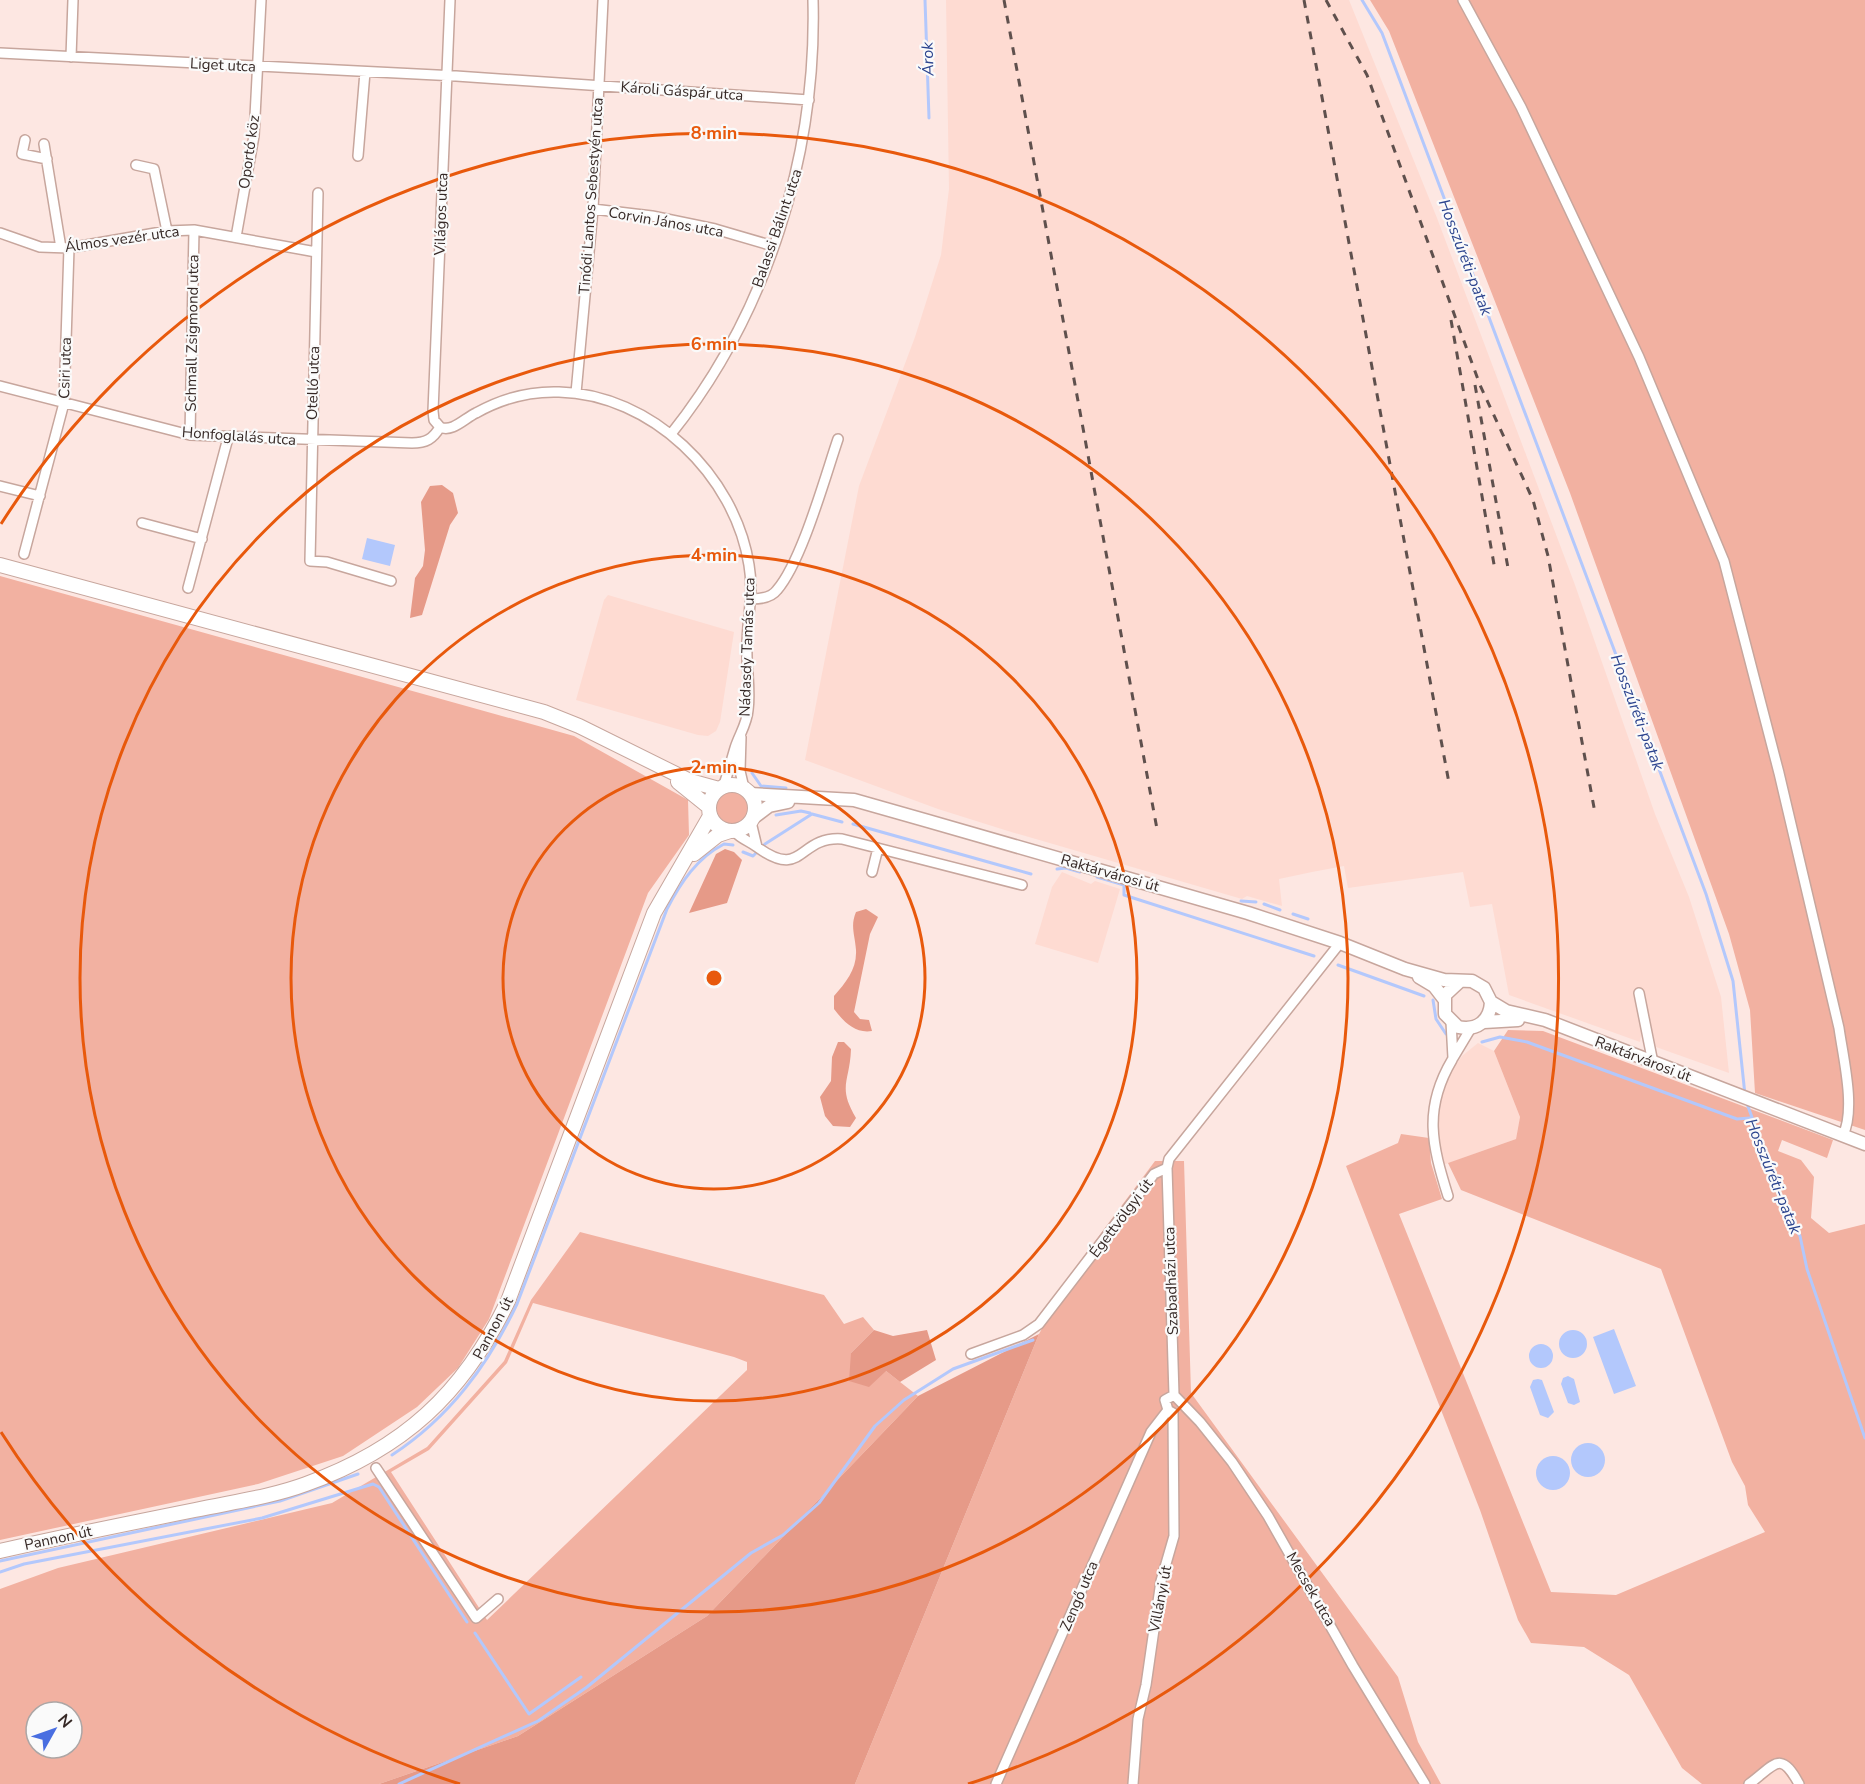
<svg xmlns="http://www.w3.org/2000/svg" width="1865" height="1784" viewBox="0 0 1865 1784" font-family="'Nunito Sans',sans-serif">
<rect width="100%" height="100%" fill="#fde7e2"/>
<path fill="#fedbd2" d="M946 0H1349L1437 218 1575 585 1655 814 1689 897 1721 997 1729 1073 1656 1047 1643 989 1635 991 1642 1030 1640 1042 1509 995 1492 904 1470 907 1463 872 1348 888 1344 866 1312 872 1279 879 1282 906 1247 896 1242 899 1008 831 938 809 805 760 859 486 915 337 941 255 949 189Z
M608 595 734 632 720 722 716 731 708 736 698 735 576 700 604 600Z
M1062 872 1091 884 1095 881 1120 889 1098 963 1035 944 1052 887Z
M1478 1043 1494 1051 1520 1117 1516 1139 1443 1165 1439 1152 1437 1119 1445 1080 1462 1056Z
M1777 1763 1793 1784H1750Z"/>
<path fill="#f2b1a1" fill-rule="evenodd" d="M1370 0H1865V1130L1755 1093 1750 1010 1729 934 1570 493 1389 31Z
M0 576 574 736 688 800 689 835 648 893 489 1319 458 1368 417 1407 343 1456 258 1484 0 1540Z
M715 808a17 17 0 1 1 34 0a17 17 0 1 1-34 0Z
M1508 1030 1543 1031 1833 1140 1827 1158 1782 1140 1778 1151 1801 1160 1814 1177 1811 1218 1829 1233 1865 1224V1784H1793L1777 1763 1749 1784H1702L1682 1768 1629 1675 1584 1647 1531 1643 1518 1620 1480 1510 1346 1166 1398 1143 1401 1134 1429 1138 1431 1163 1442 1199 1399 1214 1551 1592 1616 1595 1765 1532 1748 1505 1745 1486 1732 1462 1661 1269 1461 1190 1448 1163 1516 1139 1520 1117 1494 1051Z
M1155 1161H1184L1191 1393 1398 1677 1418 1742 1441 1784H855L1039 1334 1078 1264Z
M580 1232 824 1295 844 1324 863 1317 874 1330 851 1353 886 1371 918 1396 707 1616 518 1736 379 1784H0V1589L58 1568 332 1503 427 1447 504 1361 531 1300ZM533 1303 734 1357 747 1362V1370L487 1620 391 1472 429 1450 507 1363ZM36 1712H72V1748H36Z"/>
<path fill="#e69a88" d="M442 485 453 493 458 513 450 525 422 615 410 618 415 578 423 566 425 550 421 502 430 486Z
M725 849 734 852 742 860 727 903 689 913 716 854Z
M866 909 878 917 870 934 854 1012 860 1019 869 1020 872 1031C855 1034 843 1021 834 1009V996C846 982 857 969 856 950 855 935 850 926 856 912Z
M838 1042H844L851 1049C850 1082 837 1086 856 1118L850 1127 833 1126 825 1116 820 1097 831 1081 832 1057Z
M874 1330 893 1336 927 1330 936 1360 900 1382 886 1371 869 1387 849 1381 851 1353Z
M1039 1334 855 1784H379L518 1736 707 1616 918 1396Z"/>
<path fill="#b3c8fc" d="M367 538 395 545 390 566 362 559Z
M1614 1329 1636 1386 1614 1394 1593 1337Z
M1559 1344a14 14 0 1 1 28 0a14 14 0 1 1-28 0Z
M1529 1356a12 12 0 1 1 24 0a12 12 0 1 1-24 0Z
M1568 1376 1574 1379 1580 1402 1574 1405 1568 1403 1561 1384 1563 1378Z
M1538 1379 1542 1380 1554 1412 1548 1418 1540 1415 1530 1387 1533 1380Z
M1571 1460a17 17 0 1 1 34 0a17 17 0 1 1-34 0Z
M1536 1473a17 17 0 1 1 34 0a17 17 0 1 1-34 0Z"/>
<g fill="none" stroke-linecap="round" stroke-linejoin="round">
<path stroke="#b3c8fc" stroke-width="3" d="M925 0 929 118
M1362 0 1382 33 1706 894 1733 981 1745 1095
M752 773 761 786 786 788
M776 815 801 811 810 813
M853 824 1031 874
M743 852 753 856 765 844 812 814 842 822
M1057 869 1066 868 1080 872
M1097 877 1124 885V895L1314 956
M1241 901 1256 902
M1264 904 1280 910
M1293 914 1308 919
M1338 965 1424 996
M1433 1000 1436 1019 1446 1034
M1482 1042 1500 1037 1527 1042 1737 1119 1750 1118
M1746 1101 1786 1210 1800 1236 1807 1269 1865 1438
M392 1455C450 1417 488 1365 517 1304L667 909C681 882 697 858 724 844L733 845
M0 1561 280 1501 358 1474
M0 1572 24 1564 262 1518 373 1484 379 1487 467 1622
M475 1633 529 1714 581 1677
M399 1784 538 1721 587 1687 751 1553 783 1535 819 1503 875 1426 904 1400 953 1369 1033 1340"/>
<defs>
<path id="minor" d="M1463 0 1521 107 1639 357 1724 561 1779 773 1839 1028C1843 1057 1856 1109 1843 1135
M0 53 456 76 809 100
M71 57 73 0
M25 140 22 154 47 159
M44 144 61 248
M358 156 365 72
M136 165 154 169 167 231
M318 193 310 561 327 562 391 581
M593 209 652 216 715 229 773 246
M0 233 40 247 69 248 167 231 194 230 316 252
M236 237 254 136 261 0
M0 386 190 435 412 443C426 443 433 439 440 427
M576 393 593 209 603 0
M440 427C452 433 465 418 476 413 501 399 530 391 559 392 651 394 735 475 749 565 754 594 747 618 747 646 746 667 751 689 748 710 747 724 739 735 735 748 731 761 728 774 723 787
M440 427 434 420 433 411 450 0
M671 434C768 313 817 153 813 0
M190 435 194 230
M0 486 40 496
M142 523 202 539
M24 554 64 403 69 248
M188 588 228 438
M752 599C761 599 771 598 777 590 802 561 825 477 838 439
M741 737 740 771 744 788
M751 822 757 847
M734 831C741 839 749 841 757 847 804 881 797 836 842 839L1022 885
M872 872 878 848
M1639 993 1653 1063
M1451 1022 1453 1058
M1453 1058 1471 1028
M1448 1196C1432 1145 1423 1109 1452 1060
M971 1354 1023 1335 1039 1324 1154 1174 1167 1168
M1174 1395 1167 1168 1169 1159 1340 943
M1174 1395 1200 1422 1232 1462 1268 1516 1353 1666 1425 1784
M1173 1413 1168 1410 1165 1400 1174 1395
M376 1468 476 1618 498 1599
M996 1784 1151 1432 1168 1410
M1133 1784 1138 1719 1146 1685 1161 1581 1174 1536 1173 1413
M1749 1784C1775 1765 1780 1749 1799 1784"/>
<path id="tertiary" d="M750 794 854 800 928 821 1248 913 1340 943 1405 969 1444 980 1472 981 1484 988 1491 1002C1490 1021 1477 1031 1458 1027L1445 1014V995L1459 982
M753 818 769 806 788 802
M1419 977 1434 986 1444 999
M1491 1002 1506 1011 1545 1020 1865 1144
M1484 1022 1518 1020"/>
<path id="secondary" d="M0 565 544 712 579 726 690 781 719 789
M678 782 709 807
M709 808a23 23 0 1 1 46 0a23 23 0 1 1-46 0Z
M694 854 718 835 730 831
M0 1551C65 1536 130 1523 195 1510 232 1502 271 1497 306 1484 403 1449 463 1394 508 1301L654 913 710 816"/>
</defs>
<use href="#minor" stroke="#c7a69d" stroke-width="12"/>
<use href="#tertiary" stroke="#c7a69d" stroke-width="15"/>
<use href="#secondary" stroke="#c7a69d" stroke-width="16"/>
<use href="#minor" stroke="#fff" stroke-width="9"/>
<use href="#tertiary" stroke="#fff" stroke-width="12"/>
<use href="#secondary" stroke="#fff" stroke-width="14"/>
<path stroke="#5f504d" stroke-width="3" stroke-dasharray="8 8" stroke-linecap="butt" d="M1004 0 1157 829
M1304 0 1449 783
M1326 0 1367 75 1480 385 1533 500 1548 556 1595 813
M1451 320 1495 570
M1475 385 1508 568"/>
</g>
<g fill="none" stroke="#e8590c" stroke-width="3">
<circle cx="714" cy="978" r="211"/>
<circle cx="714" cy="978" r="423"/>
<circle cx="714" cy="978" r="634"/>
<path d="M460 1784A845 845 0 0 1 1 1432M1 524A845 845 0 1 1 968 1784"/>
</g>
<g text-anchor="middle" stroke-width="4.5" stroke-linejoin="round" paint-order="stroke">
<g font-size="15" fill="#362926" stroke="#fafafa">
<text transform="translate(223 65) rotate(3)" y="5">Liget utca</text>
<text transform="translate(682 91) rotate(4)" y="5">Károli Gáspár utca</text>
<text transform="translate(249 152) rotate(-82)" y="5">Oportó köz</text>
<text transform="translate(591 196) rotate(-86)" y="5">Tinódi Lantos Sebestyén utca</text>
<text transform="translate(441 214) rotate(-88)" y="5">Világos utca</text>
<text transform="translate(666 222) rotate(10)" y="5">Corvin János utca</text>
<text transform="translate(777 228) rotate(-71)" y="5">Balassi Bálint utca</text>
<text transform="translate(122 239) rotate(-8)" y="5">Álmos vezér utca</text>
<text transform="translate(192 333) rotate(-89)" y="5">Schmall Zsigmond utca</text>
<text transform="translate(65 368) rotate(-88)" y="5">Csiri utca</text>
<text transform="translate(313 383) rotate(-88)" y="5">Otelló utca</text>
<text transform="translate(239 436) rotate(4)" y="5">Honfoglalás utca</text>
<text transform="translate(747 647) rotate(-88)" y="5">Nádasdy Tamás utca</text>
<text transform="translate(1110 873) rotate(16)" y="5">Raktárvárosi út</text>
<text transform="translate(1643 1059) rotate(21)" y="5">Raktárvárosi út</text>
<text transform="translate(1121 1218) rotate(-53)" y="5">Égettvölgyi út</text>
<text transform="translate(1171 1281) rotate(-92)" y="5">Szabadházi utca</text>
<text transform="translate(493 1328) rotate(-62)" y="5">Pannon út</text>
<text transform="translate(58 1538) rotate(-12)" y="5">Pannon út</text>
<text transform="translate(1311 1589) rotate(60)" y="5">Mecsek utca</text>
<text transform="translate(1079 1596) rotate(-67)" y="5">Zengő utca</text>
<text transform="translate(1160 1599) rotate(-79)" y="5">Villányi út</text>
</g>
<g font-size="16" font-style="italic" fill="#2d458f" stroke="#fafafa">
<text transform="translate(927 59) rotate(-92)" y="6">Árok</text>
<text transform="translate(1466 257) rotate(69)" y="6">Hosszúréti-patak</text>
<text transform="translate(1638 712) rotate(69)" y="6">Hosszúréti-patak</text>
<text transform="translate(1774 1176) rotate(68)" y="6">Hosszúréti-patak</text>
</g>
</g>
<circle cx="714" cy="978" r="9" fill="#e8590c" stroke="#fafafa" stroke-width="3"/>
<g font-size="18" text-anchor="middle" font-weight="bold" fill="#e8590c" stroke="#fafafa" stroke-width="4.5" stroke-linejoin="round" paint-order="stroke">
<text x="714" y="139">8 min</text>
<text x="714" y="350">6 min</text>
<text x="714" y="561">4 min</text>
<text x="714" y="773">2 min</text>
</g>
<g transform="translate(54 1730) rotate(50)"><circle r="28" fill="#fafafa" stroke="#aca6a5" stroke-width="1.5"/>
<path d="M0-4.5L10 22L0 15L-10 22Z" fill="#496ee1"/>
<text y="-9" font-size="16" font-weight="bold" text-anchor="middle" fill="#362926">N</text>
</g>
</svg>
